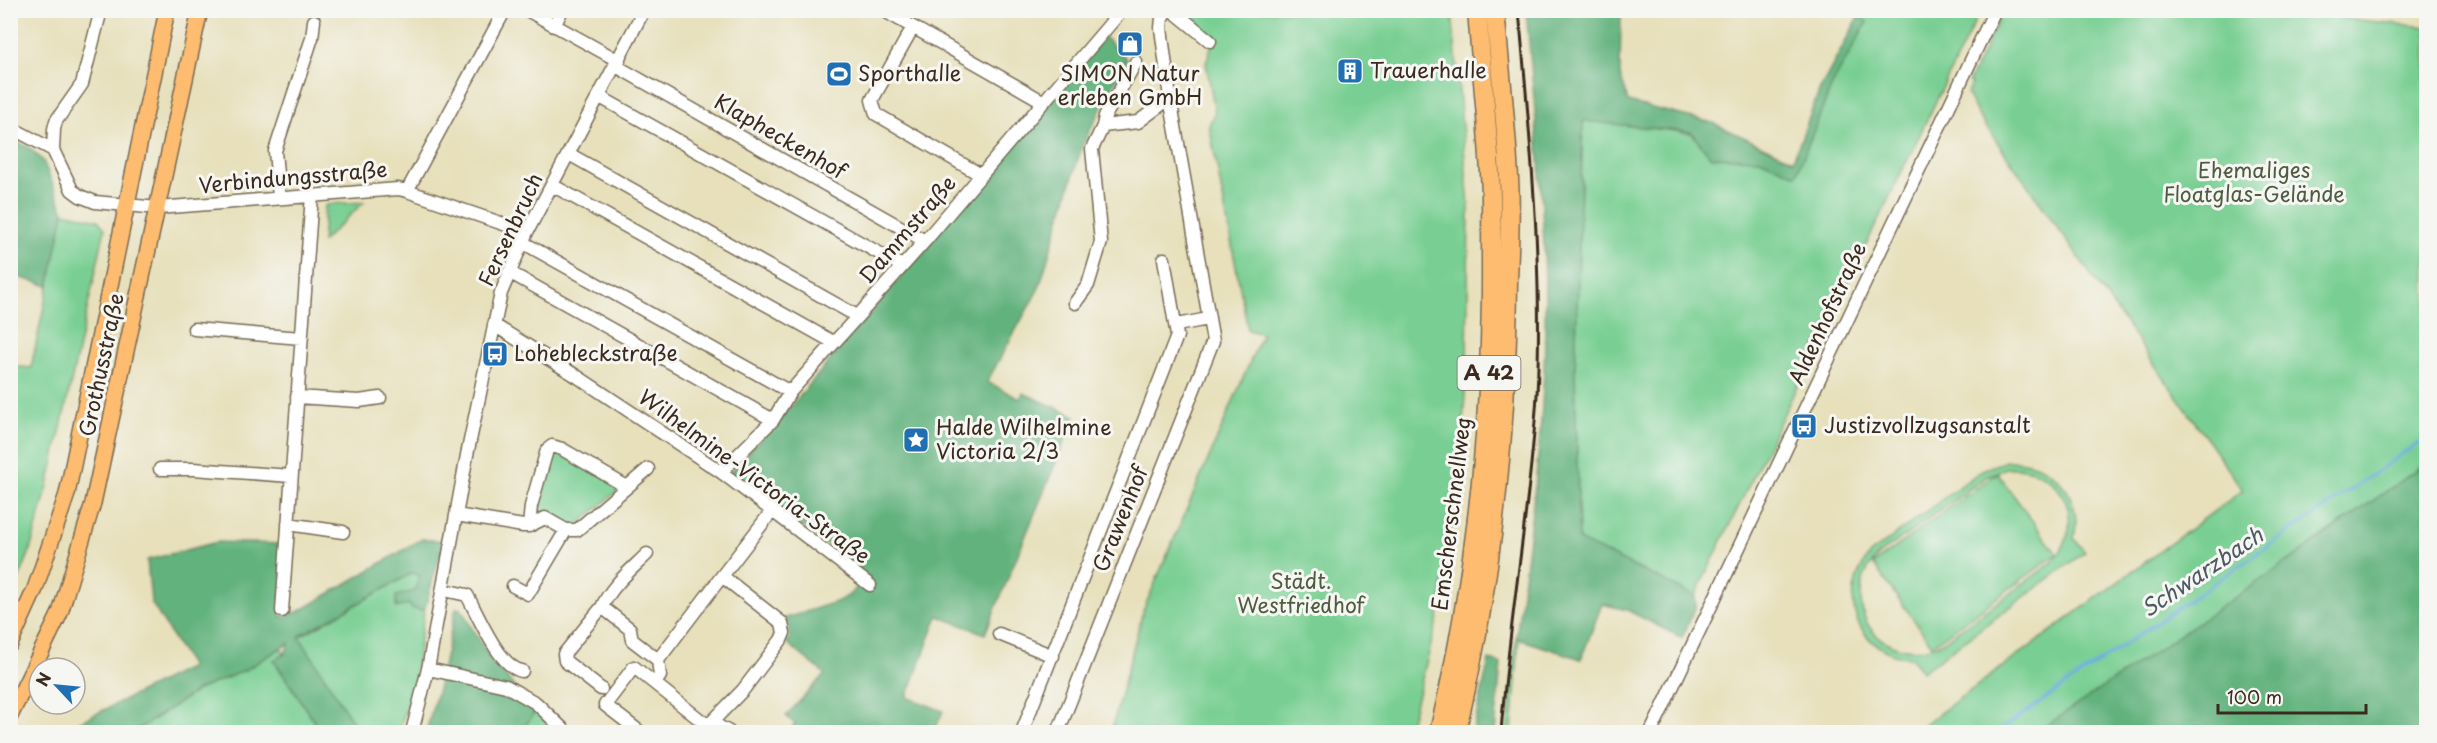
<svg xmlns="http://www.w3.org/2000/svg" width="2437" height="743" viewBox="0 0 2437 743" font-family="'Playpen Sans',sans-serif">
<rect width="100%" height="100%" fill="#f6f6f2"/>
<filter id="ink" filterUnits="userSpaceOnUse"><feTurbulence type="fractalNoise" baseFrequency=".0167" numOctaves="2"/><feDisplacementMap in="SourceGraphic" scale="12" xChannelSelector="R" yChannelSelector="G"/><feConvolveMatrix kernelMatrix="1 2 1 2 8 2 1 2 1" color-interpolation-filters="sRGB"/></filter>
<filter id="wash" filterUnits="userSpaceOnUse"><feTurbulence type="fractalNoise" baseFrequency=".008" numOctaves="4" result="noise"/><feDisplacementMap in="SourceGraphic" scale="24" xChannelSelector="R" yChannelSelector="G"/><feGaussianBlur stdDeviation="1.35" result="paint"/><feColorMatrix in="noise" values="0 0 0 0 0 0 0 0 0 0 0 0 0 0 0 0 0 1.4 0 .05"/><feComposite in="paint" operator="in"/></filter>
<g filter="url(#wash)">
<rect width="100%" height="100%" fill="#e7e0bb"/>
<path fill="#79cf93" stroke="#5a7c58" stroke-width="1.5" fill-rule="evenodd" d="M2263 10 2426 27V463L2287 562 2037 732H1914L2243 490 1978 115 1967 94 1972 84 1969 81 2003 11Z
M1192 11H1452L1469 206 1467 366 1461 453 1438 618 1408 732H1111L1143 611 1262 334 1248 330 1209 125 1215 112 1206 63 1214 37 1190 17Z
M1848 11H1980L1695 596 1579 541 1575 372 1583 120 1691 133 1711 157 1760 159 1796 175 1831 87 1867 22Z
M364 202 322 242 325 206 330 204Z
M64 212 98 220 105 229 48 486 29 554 11 598V366L31 368Z
M554 449 615 483 619 490 576 526 568 527 536 508 549 451Z
M2006 461C2051 458 2084 495 2074 538L2085 552 1922 672 1912 658C1855 652 1836 596 1871 553L1982 470ZM2006 468C2063 464 2091 524 2050 564L1941 643C1922 652 1902 652 1884 641 1858 625 1854 586 1872 563 1880 551 1896 543 1908 534 1934 515 1960 496 1986 477Z
M1997 473 2057 554 1932 645 1873 564Z
M412 573 419 575 415 591 409 603 411 608 424 611 415 677 399 732H359L299 637Z
M1516 638 1519 639 1512 732H1507Z
M281 648 285 654 274 661 321 732H134L198 690 245 670Z
M536 711 558 732H520Z"/>
<path fill="#62b27d" stroke="#4e6e4e" stroke-width="1.5" d="M1526 11H1621L1620 74 1628 102 1713 123 1793 160 1820 89 1859 16 1867 22 1831 87 1796 175 1760 159 1711 157 1691 132 1583 121 1575 372 1579 540 1695 596 1696 606 1682 638 1627 610 1602 604 1581 659 1516 638C1529 539 1543 439 1545 339 1547 229 1536 119 1526 11Z
M1104 37 1127 59 1082 146 1039 288 987 382 1020 399 1023 393 1075 416 985 634 938 616 907 697 943 711 934 732H788L795 724 786 716 825 674 787 643 790 638 788 622 783 619 836 602 848 596 868 577 744 481 729 473 793 404Z
M10 138 31 149 43 161 64 212 49 286 11 275Z
M2426 463V732H2037L2287 562Z
M422 539 444 541 424 611 411 608 409 604 396 608V596L415 591 419 575 412 573 299 636 359 732H321L274 660 285 654 289 643 245 670 198 690 134 732H59L191 667 151 602 147 560 217 542 283 544 281 617 300 611Z
M456 608 461 609 490 659 536 711 520 732H426L439 685Z
M1489 660 1501 663 1495 732H1473Z"/>
<g fill="none" stroke-linecap="round" stroke-linejoin="round">
<path stroke="#6bacdf" stroke-width="3" d="M1997 732 2426 438"/>
</g>
</g>
<g filter="url(#ink)">
<g fill="none" stroke-linecap="round" stroke-linejoin="round">
<defs>
<path id="minor" d="M101 10 82 84 56 121 54 129 53 150 72 190 80 196 95 202 158 208 398 189 407 191 527 232
M527 10 619 61
M883 10 1044 102
M1172 10 1210 41
M554 26 562 10
M913 27 872 100 876 114 981 175
M616 66 925 241
M600 97 902 266
M1103 126 1105 116 1136 62
M10 127 53 150
M569 154 857 316
M552 185 833 342
M407 191 505 10
M279 197 275 151 312 38 314 21
M522 242 790 392
M509 272 773 420
M1075 303 1088 285 1101 242 1092 149 1103 126 1138 122 1170 98
M494 325 578 377 721 472 870 585
M1177 325 1208 319
M194 329 301 338
M297 397 359 401 380 398
M160 469H193L291 476
M721 472 773 420 790 392 925 241 1122 10
M456 515 523 526H529L545 518 566 530H577L648 469
M288 524 343 532
M529 526 531 506 547 450 552 446 562 449 627 487
M647 554C631 570 611 586 602 607L630 629 632 640 658 660 660 676 654 683 708 726
M513 586 528 594 566 530
M444 590 467 595C478 615 499 667 522 671
M282 611 312 195
M999 634 1053 656
M658 660 722 576
M428 669 506 686 536 703 566 732
M601 689 565 661 564 654 602 607
M711 722 729 732
M412 732 428 669 467 455 501 293 527 232 644 10
M640 732 605 705 634 667 654 683
M702 732 743 690 781 640 784 633 782 623 722 576 772 511
M1022 732 1177 336 1164 259
M1058 732 1213 341 1170 98 1161 28 1162 18 1166 10
M1651 732 1995 10"/>
<path id="major" d="M10 644 35 589 67 494 167 10
M10 716 60 613 93 503 200 10"/>
<path id="highway" d="M1439 732C1476 578 1492 419 1491 260 1491 231 1492 202 1490 173 1487 119 1481 65 1477 10
M1456 732C1492 586 1507 433 1508 282 1509 248 1511 212 1509 178 1506 122 1500 66 1495 10"/>
</defs>
<use href="#minor" stroke="#776a55" stroke-width="15"/>
<use href="#major" stroke="#776a55" stroke-width="18"/>
<use href="#highway" stroke="#776a55" stroke-width="21"/>
<use href="#minor" stroke="#fff" stroke-width="12"/>
<use href="#major" stroke="#febc70" stroke-width="15"/>
<use href="#highway" stroke="#febc70" stroke-width="18"/>
<path stroke="#3b2a1e" stroke-width="3" d="M1501 732C1509 620 1530 508 1537 395 1543 267 1530 138 1519 10"/>
</g>
</g>
<defs>
<symbol id="shop-square" viewBox="-11 -11 22 22"><rect x="-9" y="-9" width="18" height="18" rx="4" fill="#1f6fb2" stroke="#f6f6f2"/><path d="M-5-2.5h2.3a2.7 3.5 0 0 1 5.4 0H5L5.5 6h-11ZM-1.5-2.5h3a1.5 2.3 0 0 0-3 0Z" fill="#fff"/></symbol>
<symbol id="building-square" viewBox="-11 -11 22 22"><rect x="-9" y="-9" width="18" height="18" rx="4" fill="#1f6fb2" stroke="#f6f6f2"/><path d="M-4-6H4V6H1V3H-1V6H-4ZM-2.5-4.3h1.7v1.8h-1.7ZM.8-4.3h1.7v1.8H.8ZM-2.5-1h1.7V.8h-1.7ZM.8-1h1.7V.8H.8Z" fill="#fff"/></symbol>
<symbol id="stadium-square" viewBox="-11 -11 22 22"><rect x="-9" y="-9" width="18" height="18" rx="4" fill="#1f6fb2" stroke="#f6f6f2"/><path d="M0-5a6.5 5 0 1 0 0 10a6.5 5 0 1 0 0-10ZM-3.5-1.8h7v3.6h-7Z" fill="#fff"/></symbol>
<symbol id="bus-square" viewBox="-11 -11 22 22"><rect x="-9" y="-9" width="18" height="18" rx="4" fill="#1f6fb2" stroke="#f6f6f2"/><path d="M-5-6H5V4H4V6H2V4H-2V6H-4V4H-5ZM-3.5-4V0h7V-4ZM-3.5 1.2v1.5H-2V1.2ZM2 1.2v1.5H3.5V1.2Z" fill="#fff"/></symbol>
<symbol id="sight-square" viewBox="-11 -11 22 22"><rect x="-9" y="-9" width="18" height="18" rx="4" fill="#1f6fb2" stroke="#f6f6f2"/><path d="M0-6L1.8-2.2L6-1.7L2.9 1.2L3.7 5.4L0 3.3L-3.7 5.4L-2.9 1.2L-6-1.7L-1.8-2.2Z" fill="#fff"/></symbol>
</defs>
<g fill-rule="evenodd">
<use href="#shop-square" x="1115" y="29" width="30" height="30"/>
<use href="#building-square" x="1335" y="56" width="30" height="30"/>
<use href="#stadium-square" x="824" y="59" width="30" height="30"/>
<use href="#bus-square" x="480" y="339" width="30" height="30"/>
<use href="#bus-square" x="1789" y="411" width="30" height="30"/>
<use href="#sight-square" x="901" y="425" width="30" height="30"/>
</g>
<g text-anchor="middle" stroke-width="6" stroke-linejoin="round" paint-order="stroke">
<rect fill="#f6f6f2" stroke="#73675e" stroke-width="1.5" x="1457.5" y="356" width="63" height="34" rx="4.5"/>
<g font-size="20" font-weight="bold" fill="#3b2a1e">
<text x="1489" y="380">A 42</text>
</g>
<g font-size="21" fill="#3b2a1e" stroke="#f6f6f2" text-anchor="start">
<text x="1370" y="78">Trauerhalle</text>
<text x="858" y="81">Sporthalle</text>
<text x="1130" y="81" text-anchor="middle">SIMON Natur<tspan x="1130" dy="24">erleben GmbH</tspan></text>
<text x="514" y="361">Lohebleckstraße</text>
<text x="1824" y="433">Justizvollzugsanstalt</text>
<text x="936" y="435">Halde Wilhelmine<tspan x="936" dy="24">Victoria 2/3</tspan></text>
</g>
<g font-size="21" fill="#3b2a1e" stroke="#f6f6f2">
<text transform="translate(780 137) rotate(30)" y="7">Klapheckenhof</text>
<text transform="translate(293 178) rotate(-5)" y="7">Verbindungsstraße</text>
<text transform="translate(511 230) rotate(-65)" y="7">Fersenbruch</text>
<text transform="translate(908 230) rotate(-49)" y="7">Dammstraße</text>
<text transform="translate(1828 314) rotate(-65)" y="7">Aldenhofstraße</text>
<text transform="translate(102 365) rotate(-78)" y="7">Grothusstraße</text>
<text transform="translate(754 477) rotate(36)" y="7">Wilhelmine-Victoria-Straße</text>
<text transform="translate(1452 514) rotate(-83)" y="7">Emscherschnellweg</text>
<text transform="translate(1121 519) rotate(-68)" y="7">Grawenhof</text>
</g>
<g font-size="21" fill="#4e5c41" stroke="#f6f6f2">
<text x="2254" y="178">Ehemaliges<tspan x="2254" dy="24">Floatglas-Gelände</tspan></text>
<text x="1301" y="589">Städt.<tspan x="1301" dy="24">Westfriedhof</tspan></text>
</g>
<g font-size="22" font-style="italic" fill="#4c5862" stroke="#f6f6f2">
<text transform="translate(2202 572) rotate(-34)" y="8">Schwarzbach</text>
</g>
</g>
<rect width="2437" height="743" fill="none" stroke="#f6f6f2" stroke-width="36"/>
<g transform="translate(57 686) rotate(296)"><circle r="28" fill="#f6f6f2" stroke="#aba49d" stroke-width="1.5"/>
<path d="M0-4.5L10 22L0 15L-10 22Z" fill="#1f6fb2"/>
<text y="-9" font-size="16" font-weight="bold" text-anchor="middle" fill="#3b2a1e">N</text>
</g>
<path d="M2218 704v9h148v-9" fill="none" stroke="#3b2a1e" stroke-width="3"/>
<text x="2227" y="704" font-size="18" fill="#3b2a1e" stroke="#f6f6f2" stroke-width="4.5" paint-order="stroke">100 m</text>
</svg>
